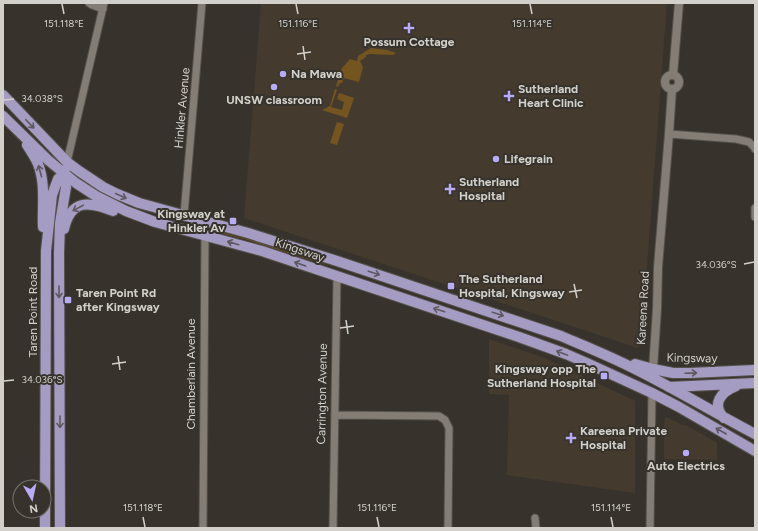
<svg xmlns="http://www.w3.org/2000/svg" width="758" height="531" viewBox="0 0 758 531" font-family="Figtree,sans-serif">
<rect width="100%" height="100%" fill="#37332c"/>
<path fill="#443b2e" d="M261 3H667L641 345 638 348 244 218Z
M489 339 545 358 635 401V493L507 475 509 395 489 394Z
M667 417 682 425 688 426 717 443V460L664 459V426L665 418Z"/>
<path fill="#74551f" d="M371 48 387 50 396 53 393 55 370 54 366 55V57L360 61 363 67 359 82 344 78 342 83H340L338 87 336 86 342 68 350 59 357 61 358 56Z
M335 89 337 90 331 107 342 110 344 102 337 99 339 93 354 98 347 118 322 110 330 106Z
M337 122 344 124 337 145 330 143Z
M216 231 254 241 319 262 329 266 248 240 216 232Z"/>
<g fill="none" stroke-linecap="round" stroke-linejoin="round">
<defs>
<path id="minor" d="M89 3 92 5 103 9
M669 134 736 139 749 142 754 147 755 149
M67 162 104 3
M184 215 202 3
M755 217V208
M335 415 439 416 445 420 449 428 448 528
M535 518 536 528
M203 528 205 235
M333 528 337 277
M650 528 652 393"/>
<path id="tertiary" d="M673 75 679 3
M665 82a7 7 0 1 1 14 0a7 7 0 1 1-14 0Z
M653 369 657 309 658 267 669 134 672 89"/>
<path id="primary" d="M3 95 67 162 79 171 103 187 117 194 139 203 248 233 337 261 561 336C587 347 612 357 637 370 677 390 715 413 755 434
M3 116 48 160 76 183 96 196 126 211 155 222 262 251 519 337 566 354 589 364 652 393 679 407 755 451
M27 145C31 151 35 157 38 164 46 184 42 207 43 227
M64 229C71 199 89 201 113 211
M635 364 653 369 673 373H690L755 370
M669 387 755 383
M724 418C711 404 721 392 736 386
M45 528 46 251 52 195 58 179 64 173
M60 528 59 253 60 223 66 187 65 178 64 173 65 170"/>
</defs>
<use href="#minor" stroke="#55514b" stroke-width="9"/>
<use href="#tertiary" stroke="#55514b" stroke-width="10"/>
<use href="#primary" stroke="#55514b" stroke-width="12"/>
<use href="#minor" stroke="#837d75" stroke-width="7"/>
<use href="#tertiary" stroke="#837d75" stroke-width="8"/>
<use href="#primary" stroke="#a59cc3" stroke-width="10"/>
</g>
<defs><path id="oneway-shaft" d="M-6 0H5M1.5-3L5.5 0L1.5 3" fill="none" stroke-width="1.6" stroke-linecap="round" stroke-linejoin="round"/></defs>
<g stroke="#5e5861">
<use href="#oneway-shaft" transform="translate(30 124) rotate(46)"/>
<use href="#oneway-shaft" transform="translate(40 171) rotate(-105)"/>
<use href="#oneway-shaft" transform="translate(121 196) rotate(24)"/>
<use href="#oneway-shaft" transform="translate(78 208) rotate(152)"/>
<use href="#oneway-shaft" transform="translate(233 243) rotate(-164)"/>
<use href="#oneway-shaft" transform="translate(300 264) rotate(-161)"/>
<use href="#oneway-shaft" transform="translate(374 273) rotate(18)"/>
<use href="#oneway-shaft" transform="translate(59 292) rotate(90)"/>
<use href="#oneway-shaft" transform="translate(439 310) rotate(-162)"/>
<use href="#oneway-shaft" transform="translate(498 314) rotate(18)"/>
<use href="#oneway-shaft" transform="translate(562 353) rotate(-159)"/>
<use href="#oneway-shaft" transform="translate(691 373) rotate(-2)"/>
<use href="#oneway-shaft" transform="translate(60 422) rotate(90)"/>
<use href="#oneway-shaft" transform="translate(721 431) rotate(-150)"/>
</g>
<path fill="none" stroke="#d3d0cc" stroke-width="1.5" d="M62 4 64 14M296 4 298 14M530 4 532 14M303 46 305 60M297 54 311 52M4 100 14 99M744 264 754 262M574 284 577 298M569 292 582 290M346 320 348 334M340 328 354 326M118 356 120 370M112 364 126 362M4 381 14 380M143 517 145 527M377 517 379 527M611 517 613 527"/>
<g fill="#b8abf7" stroke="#37332c" stroke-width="1.5">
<path d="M407 22h4v4h4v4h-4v4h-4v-4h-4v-4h4z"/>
<circle cx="283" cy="74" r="4"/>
<circle cx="274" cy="87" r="4"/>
<path d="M507 90h4v4h4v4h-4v4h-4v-4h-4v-4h4z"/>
<circle cx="496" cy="159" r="4"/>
<path d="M448 183h4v4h4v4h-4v4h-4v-4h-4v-4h4z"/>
<rect x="229" y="217" width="8" height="8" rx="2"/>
<rect x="447" y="282" width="8" height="8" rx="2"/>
<rect x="64" y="296" width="8" height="8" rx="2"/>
<rect x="600" y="372" width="8" height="8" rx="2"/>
<path d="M569 432h4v4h4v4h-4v4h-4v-4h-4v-4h4z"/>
<circle cx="686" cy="453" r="4"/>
</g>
<g text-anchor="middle" stroke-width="4" stroke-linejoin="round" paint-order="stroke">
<g font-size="12" font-weight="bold" fill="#d3d0cc" stroke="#37332c" text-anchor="start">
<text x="409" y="46" text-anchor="middle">Possum Cottage</text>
<text x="291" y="78">Na Mawa</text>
<text x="518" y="93">Sutherland<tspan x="518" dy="14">Heart Clinic</tspan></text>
<text x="274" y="104" text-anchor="middle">UNSW classroom</text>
<text x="504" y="163">Lifegrain</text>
<text x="459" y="186">Sutherland<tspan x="459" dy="14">Hospital</tspan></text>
<text x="225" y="218" text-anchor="end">Kingsway at<tspan x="225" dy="14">Hinkler Av</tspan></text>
<text x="459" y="283">The Sutherland<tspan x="459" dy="14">Hospital, Kingsway</tspan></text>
<text x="76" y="297">Taren Point Rd<tspan x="76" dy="14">after Kingsway</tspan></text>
<text x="596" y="373" text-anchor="end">Kingsway opp The<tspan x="596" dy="14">Sutherland Hospital</tspan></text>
<text x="580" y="435">Kareena Private<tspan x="580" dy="14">Hospital</tspan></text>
<text x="686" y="470" text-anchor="middle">Auto Electrics</text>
</g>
<g font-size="12" fill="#d3d0cc" stroke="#37332c">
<text transform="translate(182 108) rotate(-85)" y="4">Hinkler Avenue</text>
<text transform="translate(300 250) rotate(19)" y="4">Kingsway</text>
<text transform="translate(643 308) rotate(-87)" y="4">Kareena Road</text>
<text transform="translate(33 312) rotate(-90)" y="4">Taren Point Road</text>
<text transform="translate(692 358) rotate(1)" y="4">Kingsway</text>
<text transform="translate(191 374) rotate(-90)" y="4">Chamberlain Avenue</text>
<text transform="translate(322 394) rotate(-89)" y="4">Carrington Avenue</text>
</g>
</g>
<g font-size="10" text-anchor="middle" fill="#d3d0cc" stroke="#37332c" stroke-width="4" stroke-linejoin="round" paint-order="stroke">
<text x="64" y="27">151.118°E</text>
<text x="298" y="27">151.116°E</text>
<text x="532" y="27">151.114°E</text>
<text x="42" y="102">34.038°S</text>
<text x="716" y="268">34.036°S</text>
<text x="42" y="383">34.036°S</text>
<text x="143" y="511">151.118°E</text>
<text x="377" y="511">151.116°E</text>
<text x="611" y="511">151.114°E</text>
</g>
<rect width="758" height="531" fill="none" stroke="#d3d0cc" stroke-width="8"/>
<g transform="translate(32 499) rotate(171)"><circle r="19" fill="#37332c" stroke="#75726c"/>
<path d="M0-3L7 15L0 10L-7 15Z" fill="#b8abf7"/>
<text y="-6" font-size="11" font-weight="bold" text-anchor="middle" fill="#d3d0cc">N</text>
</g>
</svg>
